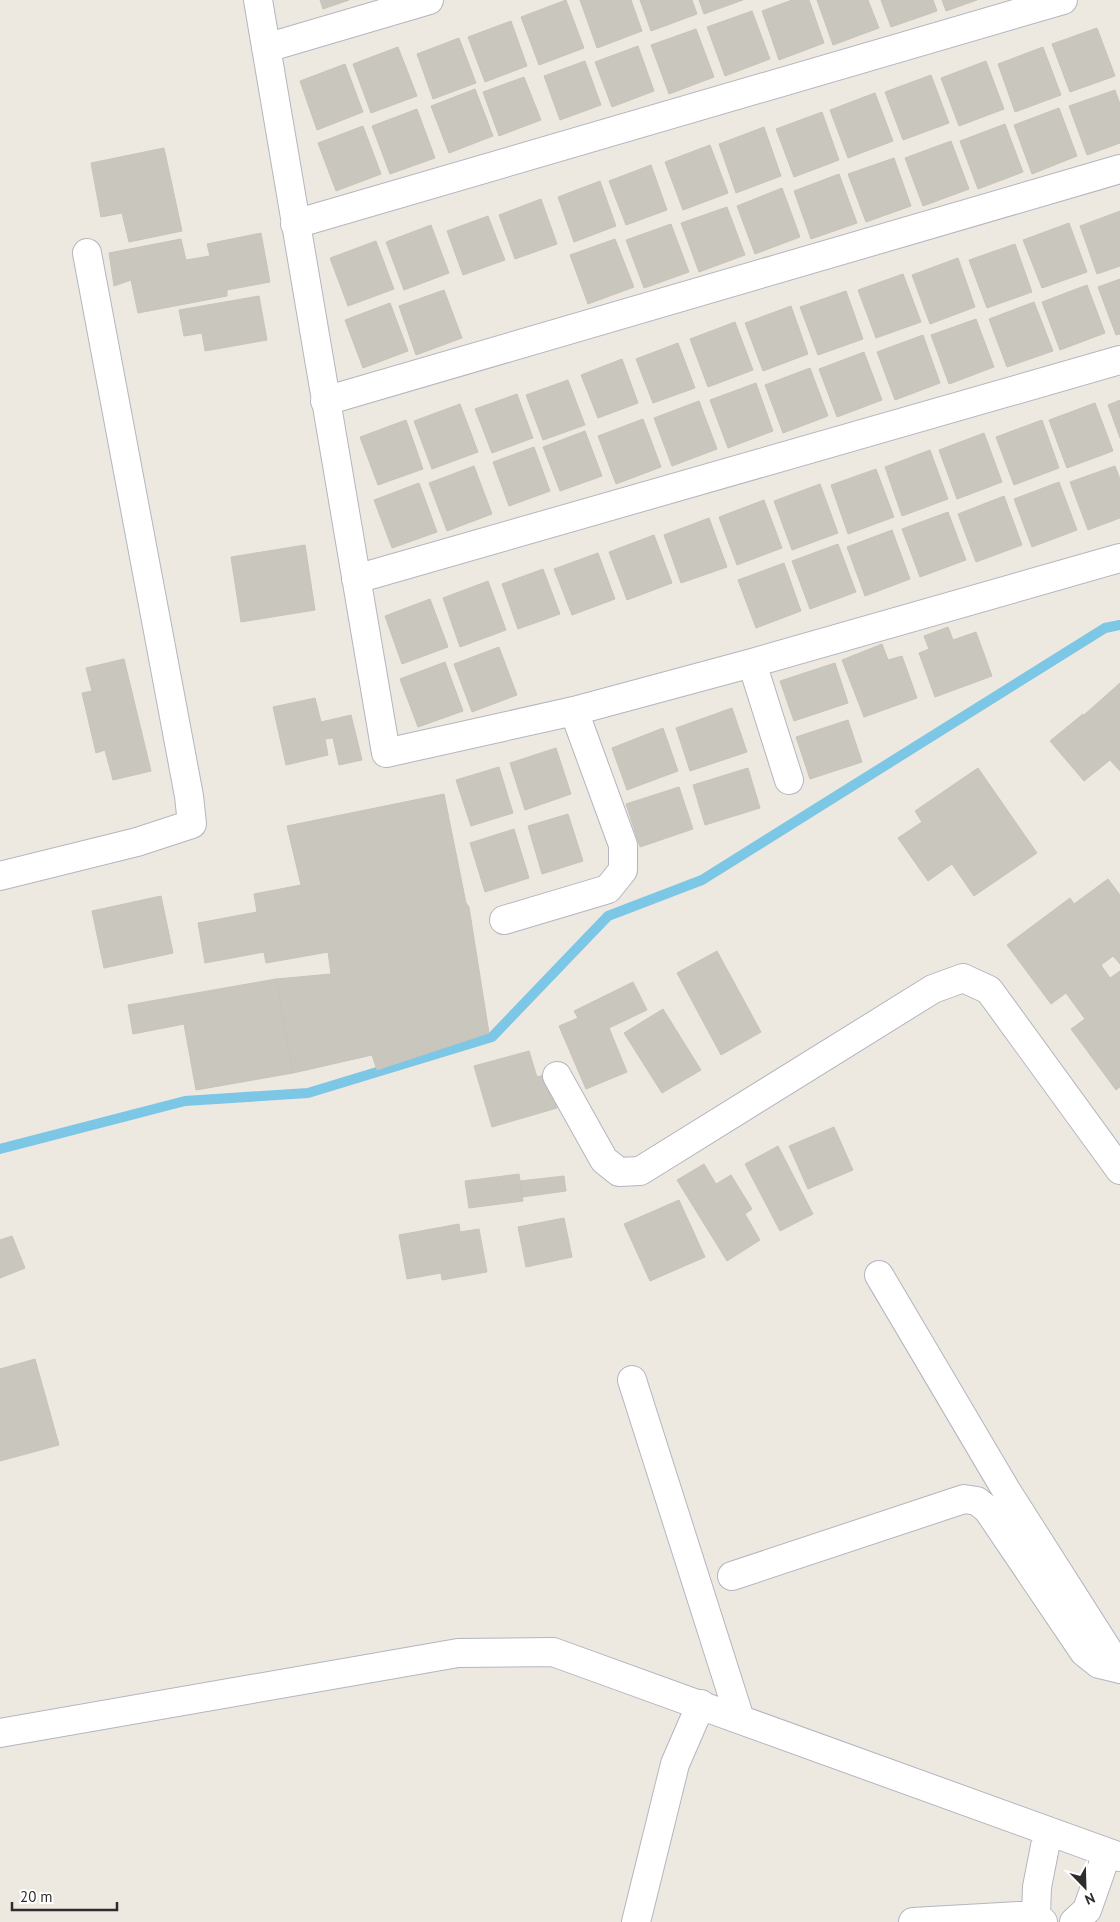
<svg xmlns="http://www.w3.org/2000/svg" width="1120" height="1922" viewBox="0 0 1120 1922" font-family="'PT Sans',sans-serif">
<rect width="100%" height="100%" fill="#ede8e0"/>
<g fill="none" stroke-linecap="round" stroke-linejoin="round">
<path stroke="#7cc6e6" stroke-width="10" d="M0 1149 185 1101 308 1093 492 1037 608 916 702 880 1105 628 1120 625"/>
</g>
<path fill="#c9c6be" stroke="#c8c4ba" d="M320 0H349L323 9Z
M566 0 584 48 539 65 521 17Z
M580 0H631L642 31 597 48Z
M640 0H692L697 14 651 31Z
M699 0H743L704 14Z
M792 0H809L824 43 779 60 762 11Z
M817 0H868L879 28 833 45Z
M881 0H933L937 11 891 27Z
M942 0H977L946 11Z
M752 11 770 59 725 76 707 27Z
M511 21 527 66 485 82 468 37Z
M1097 28 1115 76 1070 92 1052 44Z
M696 29 714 77 669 94 651 45Z
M459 38 476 83 433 99 417 54Z
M638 46 654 91 612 107 595 62Z
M398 47 417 96 371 113 353 64Z
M1043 47 1061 95 1015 112 998 64Z
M585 61 601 105 560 120 544 76Z
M986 61 1004 109 959 126 941 78Z
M345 64 363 112 317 130 300 81Z
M931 75 949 123 903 140 885 92Z
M524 77 541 120 499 136 483 92Z
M475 89 493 136 449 153 431 106Z
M1115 90 1120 104V143L1087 155 1069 106Z
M875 93 893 141 848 158 830 110Z
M1059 108 1077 156 1032 174 1014 125Z
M417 109 435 158 390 174 372 126Z
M822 112 839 160 794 177 776 129Z
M1005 124 1023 172 978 189 960 141Z
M363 126 381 174 336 191 318 143Z
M764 127 781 176 736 193 719 144Z
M951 141 969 189 923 206 905 158Z
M710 145 728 193 683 210 665 162Z
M164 148 182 231 129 242 122 213 101 217 91 163Z
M894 158 911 206 866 222 848 174Z
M651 165 667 210 626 225 609 181Z
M839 174 857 223 811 239 794 191Z
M600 181 616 226 574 242 558 197Z
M782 188 800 237 755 254 737 206Z
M541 199 557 244 515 259 499 215Z
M727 207 745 255 699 272 681 223Z
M1120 211V266L1097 274 1080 226Z
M488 216 505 260 463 275 447 231Z
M1069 223 1087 272 1042 288 1023 240Z
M671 224 689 272 644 288 626 240Z
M431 225 449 273 404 290 386 242Z
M261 233 270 282 227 290V296L138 313 131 280 114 286 109 253 181 239 186 260 210 256 207 244Z
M615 239 634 287 588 304 570 255Z
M376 241 394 289 348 306 330 258Z
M1015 244 1032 292 987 308 969 260Z
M958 258 975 307 930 324 912 275Z
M903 274 921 322 876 338 858 290Z
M1120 279V334L1116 335 1098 287Z
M1087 285 1105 333 1060 350 1042 302Z
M444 290 462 338 416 355 399 306Z
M846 291 863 339 818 355 800 307Z
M259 296 267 340 205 351 202 333 184 336 179 310Z
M1034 302 1053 351 1007 367 989 319Z
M390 303 408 351 363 368 345 320Z
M791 306 808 354 763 371 745 323Z
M976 319 994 367 949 384 931 335Z
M735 322 753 370 708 387 690 339Z
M923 335 940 383 895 400 877 352Z
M678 343 695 388 653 403 636 359Z
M864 352 882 400 837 417 819 369Z
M622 359 638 403 598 418 581 375Z
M810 368 828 416 783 433 765 385Z
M568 380 585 425 543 440 526 395Z
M756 383 773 431 728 448 710 400Z
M517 394 533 438 492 453 475 409Z
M1120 400V438L1108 405Z
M699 401 717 449 672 466 654 418Z
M1095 403 1113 451 1067 468 1049 420Z
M460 404 478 452 432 469 414 421Z
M643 419 661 467 616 484 598 436Z
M406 420 423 469 378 485 360 437Z
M1042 420 1059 468 1014 485 996 437Z
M585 431 602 476 560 491 543 447Z
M984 433 1002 482 957 499 939 450Z
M534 447 550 491 509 506 493 462Z
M930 450 948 499 902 516 885 467Z
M474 466 492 514 447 531 429 483Z
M1115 466 1120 479V518L1088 530 1070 482Z
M876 469 894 517 848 534 831 485Z
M1059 482 1077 530 1032 547 1014 499Z
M419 483 437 532 392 548 374 500Z
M820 484 838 533 792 550 774 501Z
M1004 496 1022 545 976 562 958 514Z
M764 500 782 548 737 565 719 517Z
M948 512 966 560 920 577 902 529Z
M709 518 727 567 681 583 664 535Z
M892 530 910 579 865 596 847 547Z
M654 535 672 583 627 600 609 552Z
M838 544 856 592 810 609 792 561Z
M305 545 315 610 241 622 231 557Z
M598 553 615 599 572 615 554 569Z
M784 563 801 611 756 628 738 580Z
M543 569 560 614 518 629 502 584Z
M488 581 506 630 460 647 443 598Z
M430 599 448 647 402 664 385 616Z
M948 627 953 640 976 632 992 676 935 697 919 653 929 649 924 636Z
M882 644 888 660 902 656 917 698 864 717 842 660Z
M499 647 517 695 472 712 454 664Z
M124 659 151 771 113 780 105 750 96 753 82 693 92 691 86 668Z
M445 662 463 711 418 727 400 679Z
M835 663 848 703 794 721 780 681Z
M1120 683V771L1110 760 1084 781 1050 741 1083 714 1084 715Z
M315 698 321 722 351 715 362 760 339 765 333 738 325 739 328 755 286 765 273 707Z
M732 708 747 752 690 771 676 728Z
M848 720 862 762 810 779 796 737Z
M663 728 678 771 627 790 612 748Z
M556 748 571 794 525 810 510 763Z
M499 767 513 813 471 826 456 780Z
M748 768 760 808 705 825 693 785Z
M978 768 1037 853 974 896 952 864 928 881 898 838 922 822 915 811Z
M679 787 693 829 640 847 626 804Z
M444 794 466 903 469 907 489 1033 377 1070 372 1055 293 1073 276 979 331 974 328 952 266 963 264 952 205 963 198 923 257 912 254 894 301 885 287 826Z
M568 814 583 861 542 874 528 826Z
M514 829 529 878 485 892 470 843Z
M1108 879 1120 895V964L1113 956 1101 965 1110 978 1120 971V1087L1116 1090 1071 1029 1085 1019 1066 993 1051 1004 1007 945 1070 898 1074 904Z
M161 896 173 953 104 968 92 911Z
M717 951 761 1032 721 1055 677 973Z
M276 979 293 1073 196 1090 184 1024 133 1034 128 1005Z
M633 982 647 1010 609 1028 627 1072 586 1089 559 1026 578 1018 574 1011Z
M663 1009 701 1070 662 1093 624 1033Z
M529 1051 537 1077 547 1074 557 1108 492 1127 474 1066Z
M834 1127 853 1170 808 1189 789 1146Z
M778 1146 813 1214 780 1231 745 1164Z
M704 1164 716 1184 731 1175 752 1209 745 1214 760 1240 727 1261 677 1180Z
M519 1174 523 1201 469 1208 465 1181Z
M564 1176 566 1191 522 1197 520 1181Z
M679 1200 705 1257 650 1281 624 1224Z
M564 1218 572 1257 526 1267 518 1227Z
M459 1224 460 1232 479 1229 487 1272 442 1280 441 1273 407 1279 399 1235Z
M12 1236 25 1268 0 1278V1240Z
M35 1359 59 1445 0 1461V1369Z"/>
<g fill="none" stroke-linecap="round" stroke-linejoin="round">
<defs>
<path id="minor" d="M258 0 386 753 574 711 752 663 1120 558
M266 48 429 0
M295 224 1063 0
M325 401 1120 169
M356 579 1120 360
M752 663 789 780
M0 876 137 842 192 824 189 796 87 253
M504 920 608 889 623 870V845L574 711
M557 1076 604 1160 619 1172 640 1171 933 989 963 978 989 990 1120 1170
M879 1275 1006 1490 1120 1669
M632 1380 740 1719
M732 1576 964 1499 977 1501 988 1510 1084 1652 1099 1664 1120 1669
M0 1733 458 1653 553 1652 1120 1857
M636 1922 675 1764 701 1704
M913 1922 1036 1915
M1043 1922 1036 1915 1037 1887 1048 1831
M1074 1922 1087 1910 1107 1853"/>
</defs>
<use href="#minor" stroke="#b4b6bf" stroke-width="30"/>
<use href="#minor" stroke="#fff" stroke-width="28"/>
</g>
<g transform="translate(1085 1887) rotate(157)" stroke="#ffffff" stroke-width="4" paint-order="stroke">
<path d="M0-4L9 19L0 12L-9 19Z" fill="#2d2d2d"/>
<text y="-8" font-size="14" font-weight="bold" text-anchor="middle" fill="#2d2d2d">N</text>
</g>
<path d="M12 1902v8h105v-8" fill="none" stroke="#2d2d2d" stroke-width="2.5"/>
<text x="20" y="1902" font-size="15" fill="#2d2d2d" stroke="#ffffff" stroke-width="4" paint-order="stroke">20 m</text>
</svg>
